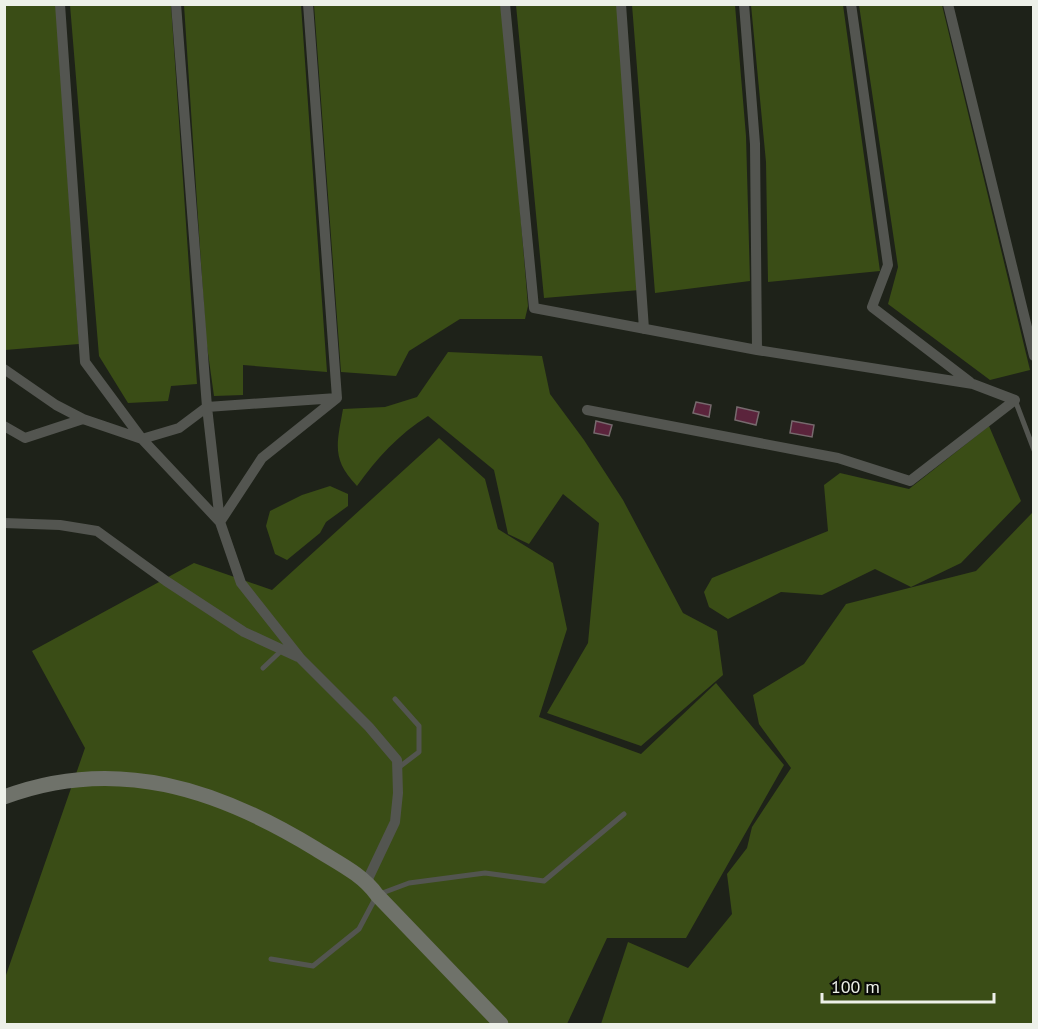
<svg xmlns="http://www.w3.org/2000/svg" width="1038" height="1029" viewBox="0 0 1038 1029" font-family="'PT Sans',sans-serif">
<rect width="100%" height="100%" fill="#1e2219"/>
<path fill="#3a4d16" d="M5 5H56L79 344 5 350Z
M70 5H171L197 384 171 386 168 401 128 403 99 356Z
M184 5H301L327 372 243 365V395L214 396 206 339Z
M314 5H503L528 306 525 319H460L409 351 396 376 341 372Z
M516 5H619L640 290 544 298Z
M632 5H735L746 136 750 281 655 293Z
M751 5H843L880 271 768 282 766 162Z
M859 5H942L1030 370 990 380 888 304 898 267Z
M448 352 542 356 550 394 584 440 623 500 683 613 717 631 723 675 641 746 547 713 588 643 599 523 563 494 529 544 508 534 494 470 428 416C399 434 377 458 357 486 331 459 337 444 343 409L385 407 417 397Z
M989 426 1021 501 961 563 911 587 875 569 822 595 781 592 728 619 709 607 704 592 712 578 828 531 824 485 840 473 909 489Z
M439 438 485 479 498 529 553 563 567 629 539 717 641 754 716 683 784 765 686 938H607L567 1024H5V978L85 748 32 651 194 563 272 590Z
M330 486 348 494V506L326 522 320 533 287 560 275 554 266 526 270 511 302 495Z
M1032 513 1033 1024H601L628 942 688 968 732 914 727 874 747 848 752 827 791 768 759 724 753 695 804 664 846 604 976 571Z"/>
<path fill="#5b243c" stroke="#776a6e" stroke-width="1.5" d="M696 402 711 405 709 417 693 413Z
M737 407 759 412 756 425 735 420Z
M596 421 612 425 609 436 594 433Z
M792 421 814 425 812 437 790 433Z"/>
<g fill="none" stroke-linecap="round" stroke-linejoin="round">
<path stroke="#535550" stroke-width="5" d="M1015 400 1034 450
M263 668 282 650
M395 699 419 726V752L398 768
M271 959 313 966 359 929 377 895 409 883 485 873 544 881 624 814"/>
<path stroke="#535550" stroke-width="10" d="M60 4 85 362 142 439 220 522 262 458 337 398 308 4
M176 4 207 407 220 522 241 583 301 659 369 727 397 760 398 793 395 822 367 881
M505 4 534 308 757 350 973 384 1015 400
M621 4 644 329
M744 4 755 144 757 350
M851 4 888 265 872 307 970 382
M948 4 1034 356
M4 369 56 405 83 419 142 439 179 428 207 407 337 398
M587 410 838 458 910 481 1015 400
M4 426 25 438 83 419
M4 523 60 525 97 531 166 581 244 632 298 657"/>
<path stroke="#6f726a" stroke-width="15" d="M4 797C116 755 218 789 316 849 338 863 362 874 377 895L501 1024"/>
</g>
<rect width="1038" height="1029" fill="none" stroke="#edf0e9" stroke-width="12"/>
<path d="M822 993v9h172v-9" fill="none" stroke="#edf0e9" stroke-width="3"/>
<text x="831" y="993" font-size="18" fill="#edf0e9" stroke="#090b07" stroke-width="4.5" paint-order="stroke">100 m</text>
</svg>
